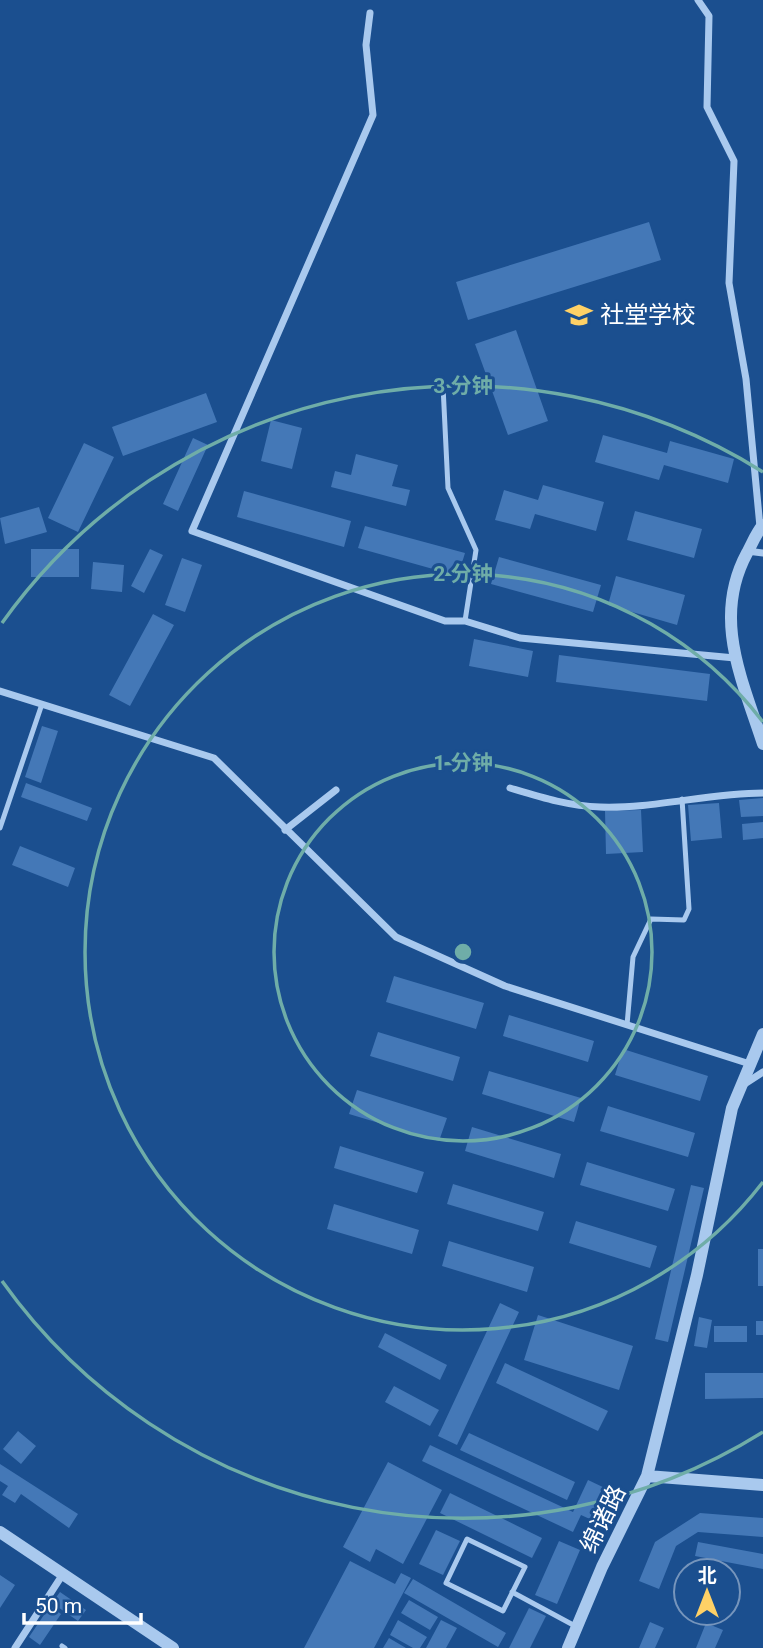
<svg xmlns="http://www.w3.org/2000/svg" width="763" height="1648" viewBox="0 0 763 1648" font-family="Roboto,'Noto Sans SC',sans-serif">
<rect width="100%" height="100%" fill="#1b4f8f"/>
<path fill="#4478b7" d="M649 222 661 260 468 320 456 282Z
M516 330 548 421 508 435 475 344Z
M206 393 217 422 123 456 112 427Z
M271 420 302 428 292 469 261 461Z
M603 435 667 453 670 441 734 459 728 483 664 465 659 480 595 462Z
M193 438 208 445 178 511 163 504Z
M84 443 114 457 78 532 48 518Z
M356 454 398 465 392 486 410 490 406 506 331 487 335 471 351 475Z
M543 485 604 502 596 531 535 514 530 529 495 520 504 490 538 500Z
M244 491 351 521 344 547 237 517Z
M39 507 47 532 5 544 0 518Z
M635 511 702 529 694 558 627 540Z
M365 526 465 553 458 576 358 548Z
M31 549H79V577H31Z
M150 549 163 555 144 593 131 586Z
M499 557 601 585 593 612 491 584Z
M182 558 202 565 185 612 165 605Z
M93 562 124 565 122 592 91 589Z
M616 576 685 595 677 625 608 605Z
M153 614 174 625 130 706 109 695Z
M474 639 533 651 528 677 469 666Z
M559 655 710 674 707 701 556 682Z
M42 726 58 731 41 783 25 777Z
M26 783 92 808 87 821 21 797Z
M763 798V816L741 817 739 800Z
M719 803 722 838 691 841 688 805Z
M641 810 643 852 606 854 605 811Z
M763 822V838L743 840 742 824Z
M20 846 75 868 68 887 12 865Z
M394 976 484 1003 476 1029 386 1002Z
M509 1015 594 1041 588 1062 503 1036Z
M378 1032 460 1057 453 1081 370 1056Z
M623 1049 708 1076 700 1101 615 1075Z
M489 1071 581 1098 574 1122 482 1094Z
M357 1090 447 1118 439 1141 349 1114Z
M608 1106 695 1133 688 1157 600 1131Z
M472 1127 561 1154 554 1178 465 1151Z
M340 1146 424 1172 417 1193 334 1168Z
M587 1162 675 1189 668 1211 580 1185Z
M453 1184 544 1212 538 1231 447 1204Z
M691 1185 704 1188 668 1342 655 1339Z
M334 1204 419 1230 412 1254 327 1229Z
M576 1221 657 1246 650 1268 569 1243Z
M449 1241 534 1267 527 1292 442 1266Z
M758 1249H763V1286H758Z
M500 1303 519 1312 457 1445 438 1436Z
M538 1315 633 1346 619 1390 524 1360Z
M699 1317 712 1320 707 1348 694 1346Z
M756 1321H763V1335H756Z
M714 1326H747V1342H714Z
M385 1333 447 1365 440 1380 378 1347Z
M505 1363 608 1411 598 1431 496 1383Z
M705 1373H763V1398L705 1399Z
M394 1386 439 1410 430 1426 385 1402Z
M18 1431 36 1446 21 1464 3 1449Z
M469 1433 575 1482 567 1500 460 1450Z
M430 1445 573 1512 588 1480 607 1489 592 1520 581 1515 573 1532 422 1461Z
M388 1462 442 1490 403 1564 376 1549 370 1562 343 1547Z
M0 1464 78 1514 69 1528 21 1494 15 1503 2 1495 8 1486 0 1481Z
M450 1493 542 1538 532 1558 440 1513Z
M700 1513 763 1518V1537L698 1532 676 1546 659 1589 639 1581 655 1542Z
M436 1530 460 1541 443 1575 419 1564Z
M559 1541 580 1550 557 1604 535 1595Z
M698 1542 763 1554V1569L695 1556Z
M350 1561 395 1584 401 1573 411 1578 374 1648H304Z
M0 1575 15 1585 0 1608Z
M413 1579 506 1633 498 1647 404 1593Z
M60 1592 86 1610 78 1621 52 1603Z
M409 1600 438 1617 430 1630 401 1613Z
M50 1606 61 1614 40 1645 29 1637Z
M529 1608 546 1616 530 1648H509Z
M398 1620 427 1637 420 1648H413L390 1635Z
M441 1620 457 1628 446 1648H426Z
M650 1622 664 1628 655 1648H639Z
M706 1623 723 1630 715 1648H696Z
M389 1638 406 1648H383Z"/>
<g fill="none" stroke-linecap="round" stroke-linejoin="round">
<path stroke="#a9c9ee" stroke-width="5" d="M443 386 448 488 476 550 465 621
M0 828 42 704
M627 1025 633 957 651 919 684 920 689 909 682 799
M467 1539 525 1567 503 1611 446 1583Z
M512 1592 577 1627
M62 1646 65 1648"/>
<path stroke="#a9c9ee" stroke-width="7" d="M698 0 709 16 707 107 734 161 729 283 746 379 760 527
M370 13 366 45 373 115 192 531 445 621H465L520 638 735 658
M747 551 763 553
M0 691 214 758 396 937 505 986 750 1064
M510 788C540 797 568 806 600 807 653 809 709 793 763 793
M285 830 336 790
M743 1085 763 1072
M15 1648 63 1574"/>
<path stroke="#a9c9ee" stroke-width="12" d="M763 525C756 533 752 544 747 553 712 618 742 679 763 744
M647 1476 697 1275 732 1108 763 1034
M0 1532 173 1648
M568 1648 602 1567 647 1476 763 1485"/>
</g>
<g fill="none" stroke="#6fada8" stroke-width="3.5">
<circle cx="463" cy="952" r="189"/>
<path d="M763 1182A378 378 0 1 1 763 722"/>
<path d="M763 1432A566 566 0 0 1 2 1281M2 623A566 566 0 0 1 763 472"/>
</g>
<defs>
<symbol id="school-bare" viewBox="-9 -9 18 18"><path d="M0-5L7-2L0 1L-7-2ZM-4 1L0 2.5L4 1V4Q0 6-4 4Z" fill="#ffd166" stroke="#1b4f8f" stroke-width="2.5" paint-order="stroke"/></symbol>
</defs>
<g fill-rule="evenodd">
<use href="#school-bare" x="560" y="296" width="38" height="38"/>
</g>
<g text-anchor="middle" stroke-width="6" stroke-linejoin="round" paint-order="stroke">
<g font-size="24" fill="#fff" stroke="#1b4f8f" text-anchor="start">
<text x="600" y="323">社堂学校</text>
</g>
<g font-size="24" fill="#fff" stroke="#1b4f8f">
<text transform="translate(603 1519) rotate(-64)" y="8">绵诸路</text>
</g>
</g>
<circle cx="463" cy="952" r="10" fill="#6fada8" stroke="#1b4f8f" stroke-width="3.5"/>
<g font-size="21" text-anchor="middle" font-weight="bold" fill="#6fada8" stroke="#1b4f8f" stroke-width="6" stroke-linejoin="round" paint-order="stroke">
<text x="463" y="393">3 分钟</text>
<text x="463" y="581">2 分钟</text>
<text x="463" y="770">1 分钟</text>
</g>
<g transform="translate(707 1592)"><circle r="33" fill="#1b4f8f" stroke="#7695bc" stroke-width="2"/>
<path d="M0-5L12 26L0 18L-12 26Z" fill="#ffd166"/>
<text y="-10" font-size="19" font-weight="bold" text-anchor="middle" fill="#ffffff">北</text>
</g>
<path d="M24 1613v10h117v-10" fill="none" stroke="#ffffff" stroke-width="3.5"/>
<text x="35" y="1613" font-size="21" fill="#ffffff" stroke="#1b4f8f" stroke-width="5" paint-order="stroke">50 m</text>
</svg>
